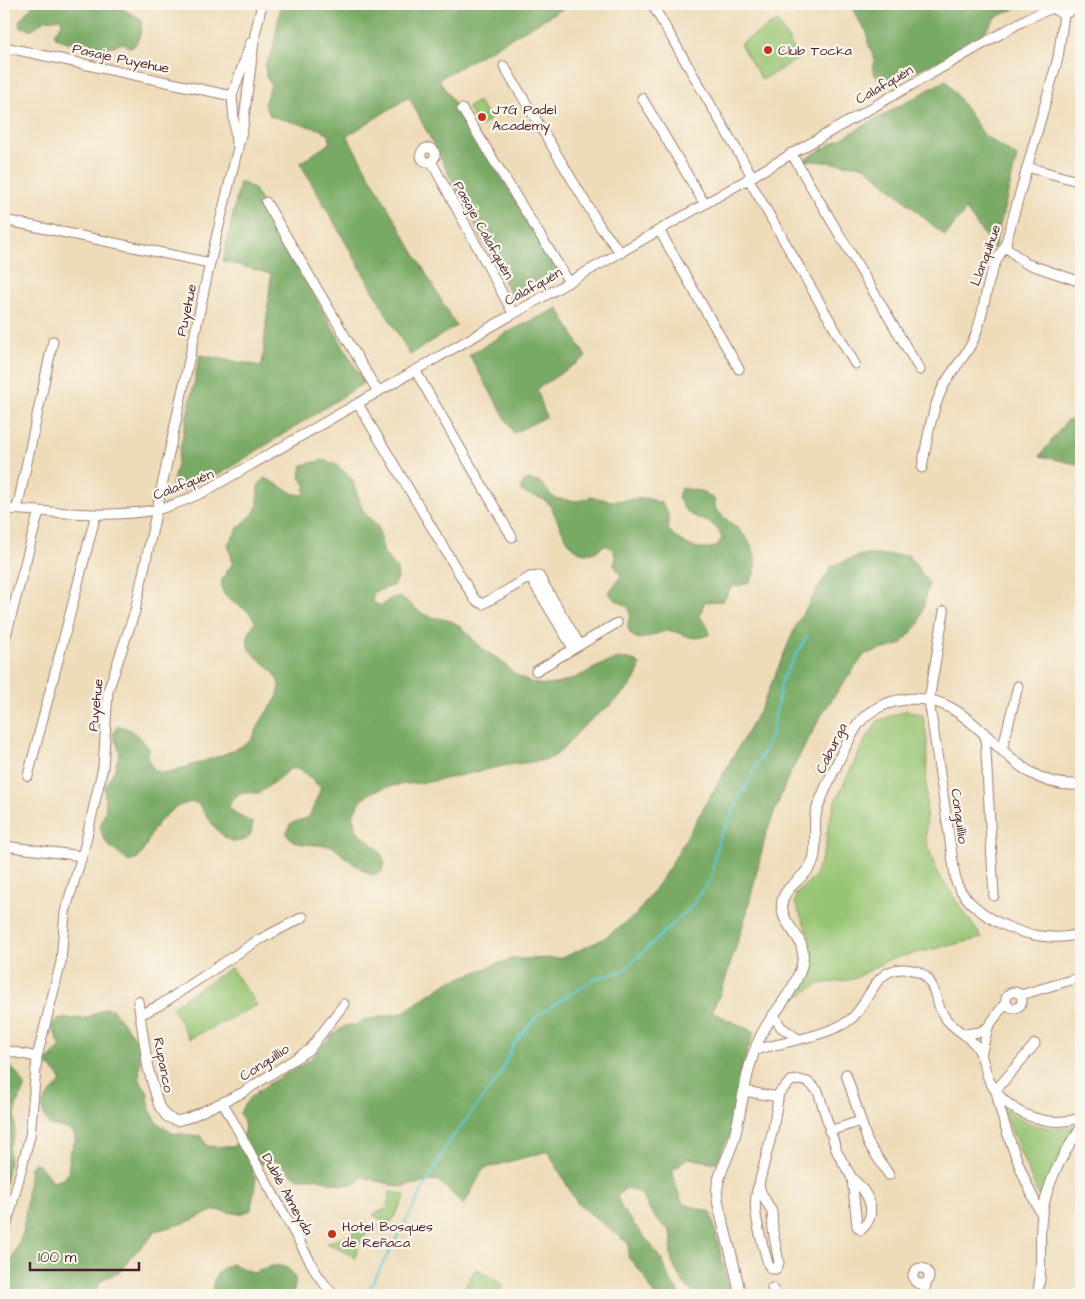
<svg xmlns="http://www.w3.org/2000/svg" width="1085" height="1299" viewBox="0 0 1085 1299" font-family="'Architects Daughter',sans-serif">
<rect width="100%" height="100%" fill="#fbf7ec"/>
<filter id="ink" filterUnits="userSpaceOnUse"><feTurbulence type="fractalNoise" baseFrequency=".02" numOctaves="2"/><feDisplacementMap in="SourceGraphic" scale="10" xChannelSelector="R" yChannelSelector="G"/><feConvolveMatrix kernelMatrix="1 2 1 2 8 2 1 2 1" color-interpolation-filters="sRGB"/></filter>
<filter id="wash" filterUnits="userSpaceOnUse"><feTurbulence type="fractalNoise" baseFrequency=".0096" numOctaves="4" result="noise"/><feDisplacementMap in="SourceGraphic" scale="20" xChannelSelector="R" yChannelSelector="G"/><feGaussianBlur stdDeviation="1.12" result="paint"/><feColorMatrix in="noise" values="0 0 0 0 0 0 0 0 0 0 0 0 0 0 0 0 0 1.4 0 .05"/><feComposite in="paint" operator="in"/></filter>
<g filter="url(#wash)">
<rect width="100%" height="100%" fill="#eedcb9"/>
<path fill="#97c573" stroke="#70724f" d="M777 21 800 58 762 80 740 44Z
M478 101 490 120 479 127 467 107Z
M907 710 923 715 927 739 926 840 938 874 982 938 890 959 854 979 819 984 796 998 811 957 809 935 795 903 796 894 815 876 825 849 829 822 835 802 864 742 878 721Z
M231 968 257 1005 189 1039 172 1006Z
M999 1100C1018 1125 1050 1134 1080 1124L1062 1154 1043 1207Z
M390 1191 406 1196 389 1225 373 1215 387 1208Z
M365 1224 378 1227C363 1235 357 1241 356 1258L327 1243 352 1234Z
M476 1268 504 1286 497 1295H479L465 1286Z"/>
<path fill="#79aa65" stroke="#626448" d="M34 4H113L140 18C143 26 140 39 134 46L128 47 124 43 101 49 85 41 67 42 56 38 54 33 62 24 61 18 45 20 31 30 20 27 19 21Z
M281 4 569 5 439 79 534 231 556 270 512 297 409 97 347 136 456 326 410 355 300 163 330 143 329 135 319 129 270 116 264 104 271 85 266 76 265 65 273 50Z
M851 4H1020L1013 10 996 17 982 35 958 52 909 74 884 81C874 77 869 69 875 60L868 43 867 32 856 17Z
M946 80 984 135 1017 157 994 249 966 210 945 236 865 166 803 160Z
M240 181 254 189 364 383 222 473 170 496 200 355 262 366 271 274 223 261Z
M558 308 586 357 537 389 546 417 514 433 469 355 506 333Z
M1067 420 1081 422V465L1040 456Z
M323 460 337 465 352 479 363 511 378 526 384 554 397 569 398 579 392 586 374 592 372 602 381 606C403 585 408 608 426 615 435 619 447 618 455 623 466 630 474 641 483 649 489 654 496 657 502 662 507 666 511 671 517 675 567 710 609 637 640 665 634 694 603 708 583 727 573 737 565 749 553 757 539 763 524 762 508 765 482 770 456 777 429 782 413 784 397 784 380 789 367 793 351 807 354 822 356 835 368 838 376 847 380 851 383 858 385 864L381 872 372 875 355 865 332 846 302 844 293 841 286 834 290 824 309 817 321 788 299 768 290 769 260 793C246 793 235 791 229 806L236 814 253 823C252 830 251 839 242 841 220 846 209 815 197 803 180 799 159 819 151 834 147 843 144 851 138 859L129 862 108 845 103 837 100 828 106 808 104 788 114 771 120 752 113 735 117 726C131 727 140 737 149 748 147 761 150 768 162 773 177 771 243 750 251 740 257 731 260 721 266 713 274 702 284 693 277 678 265 655 233 655 255 622 252 617 250 612 245 609 234 603 218 597 222 580 224 574 230 568 233 563L228 544 239 527 253 514 258 505V486L265 478 295 494 305 495V485L300 477 302 465Z
M530 480 540 482 554 498 559 499 579 501 591 497 612 501 646 498 662 503 668 514V529C682 545 696 551 716 547L722 539C718 520 698 521 687 512 683 508 680 502 678 497L681 488 702 491 715 500 716 510C733 526 759 540 755 568 754 573 753 578 749 582 744 586 737 585 731 588L723 601 704 602 700 617 707 625 710 634C689 644 685 631 668 631 654 631 636 650 628 628 627 622 631 616 630 611 627 602 614 604 609 592L621 576 614 564C616 555 616 549 605 545 600 547 598 552 592 553 565 557 560 518 548 503 540 495 528 497 520 490L524 481Z
M861 555H908L929 583 919 624 900 645 865 654 825 709 788 777 766 834 747 912 725 981 712 1012 754 1032 743 1064 730 1134 716 1163 687 1158 673 1170 675 1184 683 1204 711 1212 730 1295H695C685 1285 673 1271 671 1256 670 1248 674 1240 670 1232 668 1227 660 1224 656 1219 645 1206 646 1191 626 1188L617 1196 622 1209 659 1255 671 1282 680 1295H654L645 1277 628 1257 629 1244 577 1203 548 1151 483 1169 464 1205 438 1180 399 1187 363 1177C350 1192 330 1181 314 1178 309 1177 304 1179 298 1179 286 1172 279 1154 264 1163 259 1166 255 1169 252 1174L256 1178 251 1210 240 1214 215 1210 185 1223 155 1231 148 1241 130 1257 121 1271 101 1280 93 1295H4V1277L23 1233 30 1167 34 1163 39 1164 53 1182 65 1178C70 1170 69 1164 69 1155 70 1150 74 1145 75 1140 77 1129 58 1126 50 1126 32 1102 49 1098 61 1081L59 1076 46 1064 48 1059 61 1047 51 1026 57 1019 87 1018 106 1008 112 1009 141 1045 139 1078 148 1093 150 1110 158 1123 172 1133 201 1136 207 1146 232 1147C245 1138 248 1127 240 1114 246 1090 286 1076 305 1063 322 1051 331 1029 352 1024L354 1026 364 1020 402 1013 446 983 511 959 562 958 603 939 636 915 669 868 762 706 797 623 832 566Z
M4 1061 19 1075 25 1086 16 1107 14 1136 9 1147V1162L4 1189Z
M232 1264 254 1273C262 1269 273 1264 282 1266 296 1270 299 1285 291 1295H212C212 1282 217 1267 232 1264Z"/>
<g fill="none" stroke-linecap="round" stroke-linejoin="round">
<path stroke="#5ec9d6" stroke-width="2" d="M366 1295 448 1143 500 1076 513 1045 538 1015 596 978 623 971 692 906 711 879 718 840 764 751 772 732 782 679 807 636"/>
</g>
</g>
<g filter="url(#ink)">
<g fill="none" stroke-linecap="round" stroke-linejoin="round">
<defs>
<path id="minor" d="M652 4 752 176
M4 47 232 96
M504 66 601 228 621 253
M642 98 704 203
M462 109 569 282
M236 143 232 96 251 42
M421 155a7 7 0 1 1 14 0a7 7 0 1 1-14 0Z
M791 153 920 370
M431 161 513 313
M1027 167 1081 182
M748 178 855 364
M266 202 378 392
M4 220 210 263
M659 230 739 369
M1005 246 1025 263 1081 282
M415 370 512 537
M358 404 475 600 483 604 530 577 539 576 580 645
M922 468C927 441 931 412 943 387 952 369 968 355 975 336 988 304 983 278 1005 246L1058 58 1064 14
M4 509C53 511 105 519 155 510 171 507 187 499 202 493L1028 18 1055 7
M17 509 53 341
M530 577 573 648
M944 611 929 700 956 882C973 921 1041 948 1081 933
M4 643 39 511
M536 671 617 623
M985 734 994 896
M1002 750 1018 686
M28 776 96 514
M4 846 82 856
M1006 1000a8 8 0 1 1 16 0a8 8 0 1 1-16 0Z
M1021 995 1081 977
M138 1001 148 1068 159 1106 167 1117 177 1121 188 1118 242 1093 310 1049 344 1004
M142 1014 160 1005 255 942 303 917
M774 1016 781 1027 798 1039
M964 1034 980 1032 988 1027
M1035 1044 996 1090C1002 1125 1025 1184 1042 1215
M4 1050 37 1057
M755 1050C780 1043 832 1035 851 1019 870 1003 873 969 903 969 939 969 931 1000 946 1019 955 1030 969 1036 977 1047 984 1057 984 1071 990 1082 1008 1115 1047 1128 1081 1118
M981 1055 988 1027 1006 1002
M846 1074 868 1143 889 1175
M744 1091 778 1097
M223 1103 317 1274 333 1295
M829 1131 861 1121
M759 1184 773 1129 779 1093 791 1081 800 1080 808 1082 818 1091 837 1152 852 1178 857 1226 861 1230C880 1213 868 1192 852 1178
M759 1184 761 1192 772 1212 773 1231 779 1263 776 1269H771L768 1264C762 1240 749 1207 759 1184Z
M4 1235 30 1136 37 1057 61 962 65 912 84 849 103 767 108 691 135 611 210 263 243 127 255 34 262 4
M913 1276a8 8 0 1 1 16 0a8 8 0 1 1-16 0Z
M772 1288 776 1295
M923 1295 928 1279
M1037 1295C1044 1269 1038 1241 1042 1215 1047 1183 1062 1154 1081 1128"/>
<path id="tertiary" d="M1055 4 1056 10 1064 14 1071 10 1073 4
M740 1295C736 1273 731 1252 725 1231 722 1218 717 1205 717 1192 717 1175 728 1158 733 1142 744 1104 744 1064 765 1028 777 1008 794 991 801 968 811 935 780 929 782 903 784 885 807 878 813 861 818 846 813 828 816 813 819 800 851 732 860 722 869 710 887 702 902 700 980 686 1002 793 1081 784"/>
</defs>
<use href="#minor" stroke="#9c7e72" stroke-width="11"/>
<use href="#tertiary" stroke="#9c7e72" stroke-width="12"/>
<use href="#minor" stroke="#fff" stroke-width="9"/>
<use href="#tertiary" stroke="#fff" stroke-width="10"/>
</g>
</g>
<g fill="#c8321e" stroke="#fbf7ec" stroke-width="2">
<circle cx="768" cy="50" r="5"/>
<circle cx="482" cy="117" r="5"/>
<circle cx="332" cy="1234" r="5"/>
</g>
<g text-anchor="middle" stroke-width="4.5" stroke-linejoin="round" paint-order="stroke">
<g font-size="14" fill="#4a1f2b" stroke="#fbf7ec" text-anchor="start">
<text x="778" y="55">Club Tocka</text>
<text x="492" y="114">J7G Padel<tspan x="492" dy="16">Academy</tspan></text>
<text x="342" y="1231">Hotel Bosques<tspan x="342" dy="16">de Reñaca</tspan></text>
</g>
<g font-size="14" fill="#4a1f2b" stroke="#fbf7ec">
<text transform="translate(121 58) rotate(12)" y="5">Pasaje Puyehue</text>
<text transform="translate(884 84) rotate(-30)" y="5">Calafquén</text>
<text transform="translate(484 230) rotate(61)" y="5">Pasaje Calafquén</text>
<text transform="translate(985 255) rotate(-70)" y="5">Llanquihue</text>
<text transform="translate(533 286) rotate(-29)" y="5">Calafquén</text>
<text transform="translate(186 310) rotate(-78)" y="5">Puyehue</text>
<text transform="translate(183 484) rotate(-21)" y="5">Calafquén</text>
<text transform="translate(95 705) rotate(-84)" y="5">Puyehue</text>
<text transform="translate(831 748) rotate(-64)" y="5">Caburga</text>
<text transform="translate(960 816) rotate(82)" y="5">Conguillio</text>
<text transform="translate(264 1062) rotate(-33)" y="5">Conguillio</text>
<text transform="translate(164 1065) rotate(79)" y="5">Rupanco</text>
<text transform="translate(288 1194) rotate(61)" y="5">Dublé Almeyda</text>
</g>
</g>
<rect width="1085" height="1299" fill="none" stroke="#fbf7ec" stroke-width="20"/>
<path d="M30 1262v8h109v-8" fill="none" stroke="#4a1f2b" stroke-width="2.5"/>
<text x="38" y="1262" font-size="15" fill="#4a1f2b" stroke="#fbf7ec" stroke-width="4" paint-order="stroke">100 m</text>
</svg>
